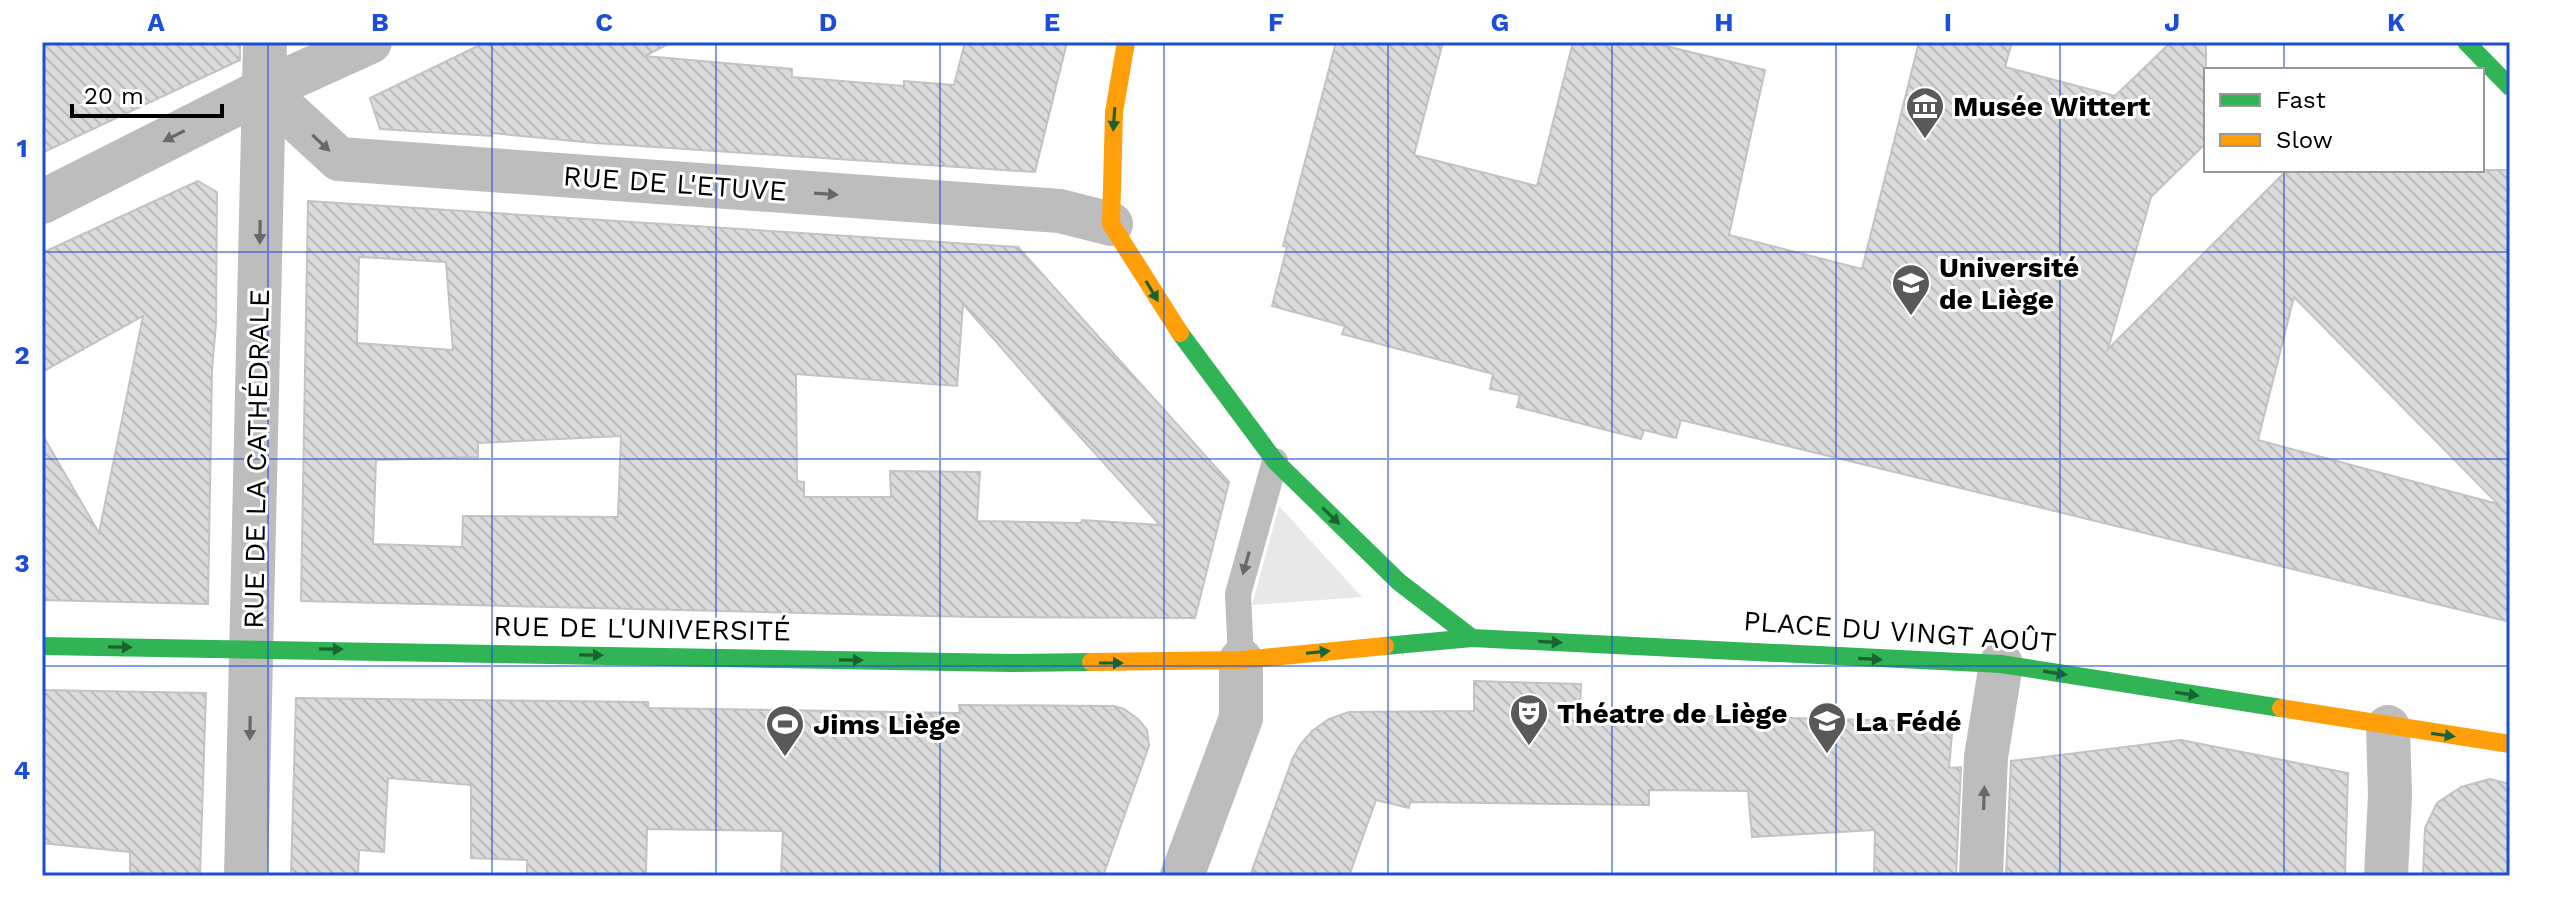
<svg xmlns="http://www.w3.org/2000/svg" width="2552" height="918" viewBox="0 0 2552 918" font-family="'Work Sans',sans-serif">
<defs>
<pattern id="building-back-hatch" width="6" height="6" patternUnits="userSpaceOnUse" patternTransform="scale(2)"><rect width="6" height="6" fill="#dbdbdb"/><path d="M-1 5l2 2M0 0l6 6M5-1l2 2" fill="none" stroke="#bababa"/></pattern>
</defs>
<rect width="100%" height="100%" fill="#fff"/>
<path fill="#e8e8e8" d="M1279 506 1362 597 1252 605Z"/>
<path fill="url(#building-back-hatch)" stroke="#c3c3c3" stroke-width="2" fill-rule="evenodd" d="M42 42H240V60L42 153Z
M486 42H672L645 56 792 69V77L904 86V81L954 85 965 42H1067L1035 172 595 143 491 133 492 136 380 129 370 98Z
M1336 42H1443L1414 155 1537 186 1573 42H1649L1765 70 1729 235 1862 269 1919 42H2012L2005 67 2115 96 2171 42H2206V143L2151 197 2108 349 2287 170H2510V622L1681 420 1676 438 1644 430 1641 439 1517 407 1520 395 1490 389 1493 374 1342 334 1345 326 1272 306 1287 247 1283 246ZM2294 297 2498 504 2258 440Z
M198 181 217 192 216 324 212 370 208 604 42 600V434L99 533 143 316 42 372V253Z
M308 201 1018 247 1229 482 1195 618 975 617 301 601ZM359 257 446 262 453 350 357 343ZM963 304 1063 418 1160 525 1082 520 1081 523 977 521 980 472 890 471 891 497H804V482L797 481 796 374 957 386ZM621 436 618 517 463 516 462 547 373 544 376 460 478 457V443Z
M1474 681 1581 684 1580 713 1953 722 1949 768 1961 767 1956 876H1874L1875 830 1752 837 1748 791 1649 790V805L1410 802 1409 808 1376 800 1349 876H1250L1292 760 1300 745 1312 731 1329 719 1349 712 1474 711Z
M42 690 206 693 200 876H144V872H130V852L42 843Z
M296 698 648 702V708L960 713 959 705 1114 706 1124 709 1138 719 1147 730 1149 746 1103 876H781L783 831 647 829 646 876H527V860L471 858V785L388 778 384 852 359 850 358 876H291Z
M2181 740 2348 773 2345 876H2006L2011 761Z
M2490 779 2510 784V876H2423L2425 828 2437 803 2461 787Z"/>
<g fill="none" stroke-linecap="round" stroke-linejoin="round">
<path stroke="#bdbdbd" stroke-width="26" d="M1241 660 1238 594 1275 461"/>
<path stroke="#bdbdbd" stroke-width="44" d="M264 90 339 159 1060 211 1111 224
M42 202 264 90 370 42
M246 876 265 42
M1182 876 1241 718V660
M1981 876 1986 757 2001 664
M2386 876 2390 795 2388 727"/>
<path stroke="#30b455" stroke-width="18" d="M2466 42 2510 87
M1180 333 1275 461 1399 582 1472 638
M42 646 1011 663 1091 662
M1385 646 1472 638 2001 664 2281 708"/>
<path stroke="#ff9f0a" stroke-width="18" d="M1126 42 1114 112 1111 224 1180 333
M1091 662 1241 660 1385 646
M2281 708 2510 744"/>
</g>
<defs><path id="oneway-solid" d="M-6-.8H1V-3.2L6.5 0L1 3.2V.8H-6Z" transform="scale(2)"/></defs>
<g fill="#1a632f">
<use href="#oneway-solid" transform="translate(1114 119) rotate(94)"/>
<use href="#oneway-solid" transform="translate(1152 291) rotate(59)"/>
<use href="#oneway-solid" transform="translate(1331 516) rotate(44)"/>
<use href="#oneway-solid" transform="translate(1550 642) rotate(3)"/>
<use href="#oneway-solid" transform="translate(120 647) rotate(1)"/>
<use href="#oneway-solid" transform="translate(331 649) rotate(1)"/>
<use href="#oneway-solid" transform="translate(1318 652) rotate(-6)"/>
<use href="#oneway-solid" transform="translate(591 655) rotate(1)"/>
<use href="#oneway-solid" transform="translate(1870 659) rotate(3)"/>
<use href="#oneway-solid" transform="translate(851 660) rotate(1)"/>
<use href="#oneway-solid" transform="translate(1111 663)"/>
<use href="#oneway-solid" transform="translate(2055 673) rotate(9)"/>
<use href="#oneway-solid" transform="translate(2187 694) rotate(9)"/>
<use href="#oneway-solid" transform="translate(2443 735) rotate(8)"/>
</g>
<g fill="#686868">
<use href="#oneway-solid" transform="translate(174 136) rotate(153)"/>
<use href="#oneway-solid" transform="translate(321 143) rotate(43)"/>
<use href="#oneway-solid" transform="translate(826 194) rotate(4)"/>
<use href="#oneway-solid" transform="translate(260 232) rotate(91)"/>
<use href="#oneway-solid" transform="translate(1246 563) rotate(106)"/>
<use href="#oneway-solid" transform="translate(250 728) rotate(91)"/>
<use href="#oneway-solid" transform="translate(1984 798) rotate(-88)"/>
</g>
<path fill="none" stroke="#1d4ed8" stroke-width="2" stroke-opacity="0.55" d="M268 42V876M492 42V876M716 42V876M940 42V876M1164 42V876M1388 42V876M1612 42V876M1836 42V876M2060 42V876M2284 42V70M2284 170V876M42 252H2510M42 459H2510M42 666H2510"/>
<defs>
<symbol id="museum-pin" viewBox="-11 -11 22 30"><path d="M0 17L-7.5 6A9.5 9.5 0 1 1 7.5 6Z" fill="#595959" stroke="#fff"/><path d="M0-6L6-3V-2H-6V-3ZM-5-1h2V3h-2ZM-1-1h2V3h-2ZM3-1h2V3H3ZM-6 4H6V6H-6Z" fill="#fff"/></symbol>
<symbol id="university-pin" viewBox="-11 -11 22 30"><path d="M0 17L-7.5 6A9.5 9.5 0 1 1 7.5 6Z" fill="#595959" stroke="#fff"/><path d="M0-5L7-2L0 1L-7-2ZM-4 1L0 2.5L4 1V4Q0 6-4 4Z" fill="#fff"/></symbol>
<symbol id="theatre-pin" viewBox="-11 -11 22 30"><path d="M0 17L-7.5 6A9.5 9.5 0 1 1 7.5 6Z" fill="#595959" stroke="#fff"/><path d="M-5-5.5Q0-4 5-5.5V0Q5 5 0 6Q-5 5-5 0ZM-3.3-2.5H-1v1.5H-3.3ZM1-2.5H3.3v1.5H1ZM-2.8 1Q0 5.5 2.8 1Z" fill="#fff"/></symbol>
<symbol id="stadium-pin" viewBox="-11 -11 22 30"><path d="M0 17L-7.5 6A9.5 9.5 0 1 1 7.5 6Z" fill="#595959" stroke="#fff"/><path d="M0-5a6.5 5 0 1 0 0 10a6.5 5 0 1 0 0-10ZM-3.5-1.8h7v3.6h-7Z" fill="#fff"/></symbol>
</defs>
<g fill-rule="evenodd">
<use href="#museum-pin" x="1903" y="84" width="44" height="60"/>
<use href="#university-pin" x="1889" y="261" width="44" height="60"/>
<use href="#theatre-pin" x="1507" y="691" width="44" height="60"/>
<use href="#university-pin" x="1805" y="699" width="44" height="60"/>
<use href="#stadium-pin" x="763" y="702" width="44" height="60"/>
</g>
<g text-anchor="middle" stroke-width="6" stroke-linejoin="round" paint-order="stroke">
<g font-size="28" font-weight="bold" fill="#000" stroke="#fff" text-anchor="start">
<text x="1953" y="116">Musée Wittert</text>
<text x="1939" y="277">Université<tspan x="1939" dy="32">de Liège</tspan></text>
<text x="1557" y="723">Théatre de Liège</text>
<text x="1855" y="731">La Fédé</text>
<text x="813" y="734">Jims Liège</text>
</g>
<g font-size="28" fill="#000" stroke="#fff">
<text transform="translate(675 183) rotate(4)" y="10">RUE DE L'ETUVE</text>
<text transform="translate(256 459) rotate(-89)" y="10">RUE DE LA CATHÉDRALE</text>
<text transform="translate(642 628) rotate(1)" y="10">RUE DE L'UNIVERSITÉ</text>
<text transform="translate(1900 631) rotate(4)" y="10">PLACE DU VINGT AOÛT</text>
</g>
</g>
<rect width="2552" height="918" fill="none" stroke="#ffffff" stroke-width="88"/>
<rect x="2204" y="68" width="280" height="104" fill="#ffffff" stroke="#999999" stroke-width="2"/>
<rect x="2220" y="94" width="40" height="12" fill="#30b455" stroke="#999999" stroke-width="2"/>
<text x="2276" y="108" font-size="24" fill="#000000">Fast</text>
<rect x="2220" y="134" width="40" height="12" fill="#ff9f0a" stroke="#999999" stroke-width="2"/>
<text x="2276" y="148" font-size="24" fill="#000000">Slow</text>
<path d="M72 104v12h150v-12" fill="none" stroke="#000000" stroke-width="4"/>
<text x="84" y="104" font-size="24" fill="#000000" stroke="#ffffff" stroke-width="6" paint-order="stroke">20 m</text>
<rect x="44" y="44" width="2464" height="830" fill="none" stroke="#1d4ed8" stroke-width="3"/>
<g font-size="26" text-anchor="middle" font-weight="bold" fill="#1d4ed8">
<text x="156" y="31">A</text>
<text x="380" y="31">B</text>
<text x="604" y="31">C</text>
<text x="828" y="31">D</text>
<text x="1052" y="31">E</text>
<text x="1276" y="31">F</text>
<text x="1500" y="31">G</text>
<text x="1724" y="31">H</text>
<text x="1948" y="31">I</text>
<text x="2172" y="31">J</text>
<text x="2396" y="31">K</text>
<text x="22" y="157">1</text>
<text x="22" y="364">2</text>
<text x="22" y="572">3</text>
<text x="22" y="779">4</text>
</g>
</svg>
